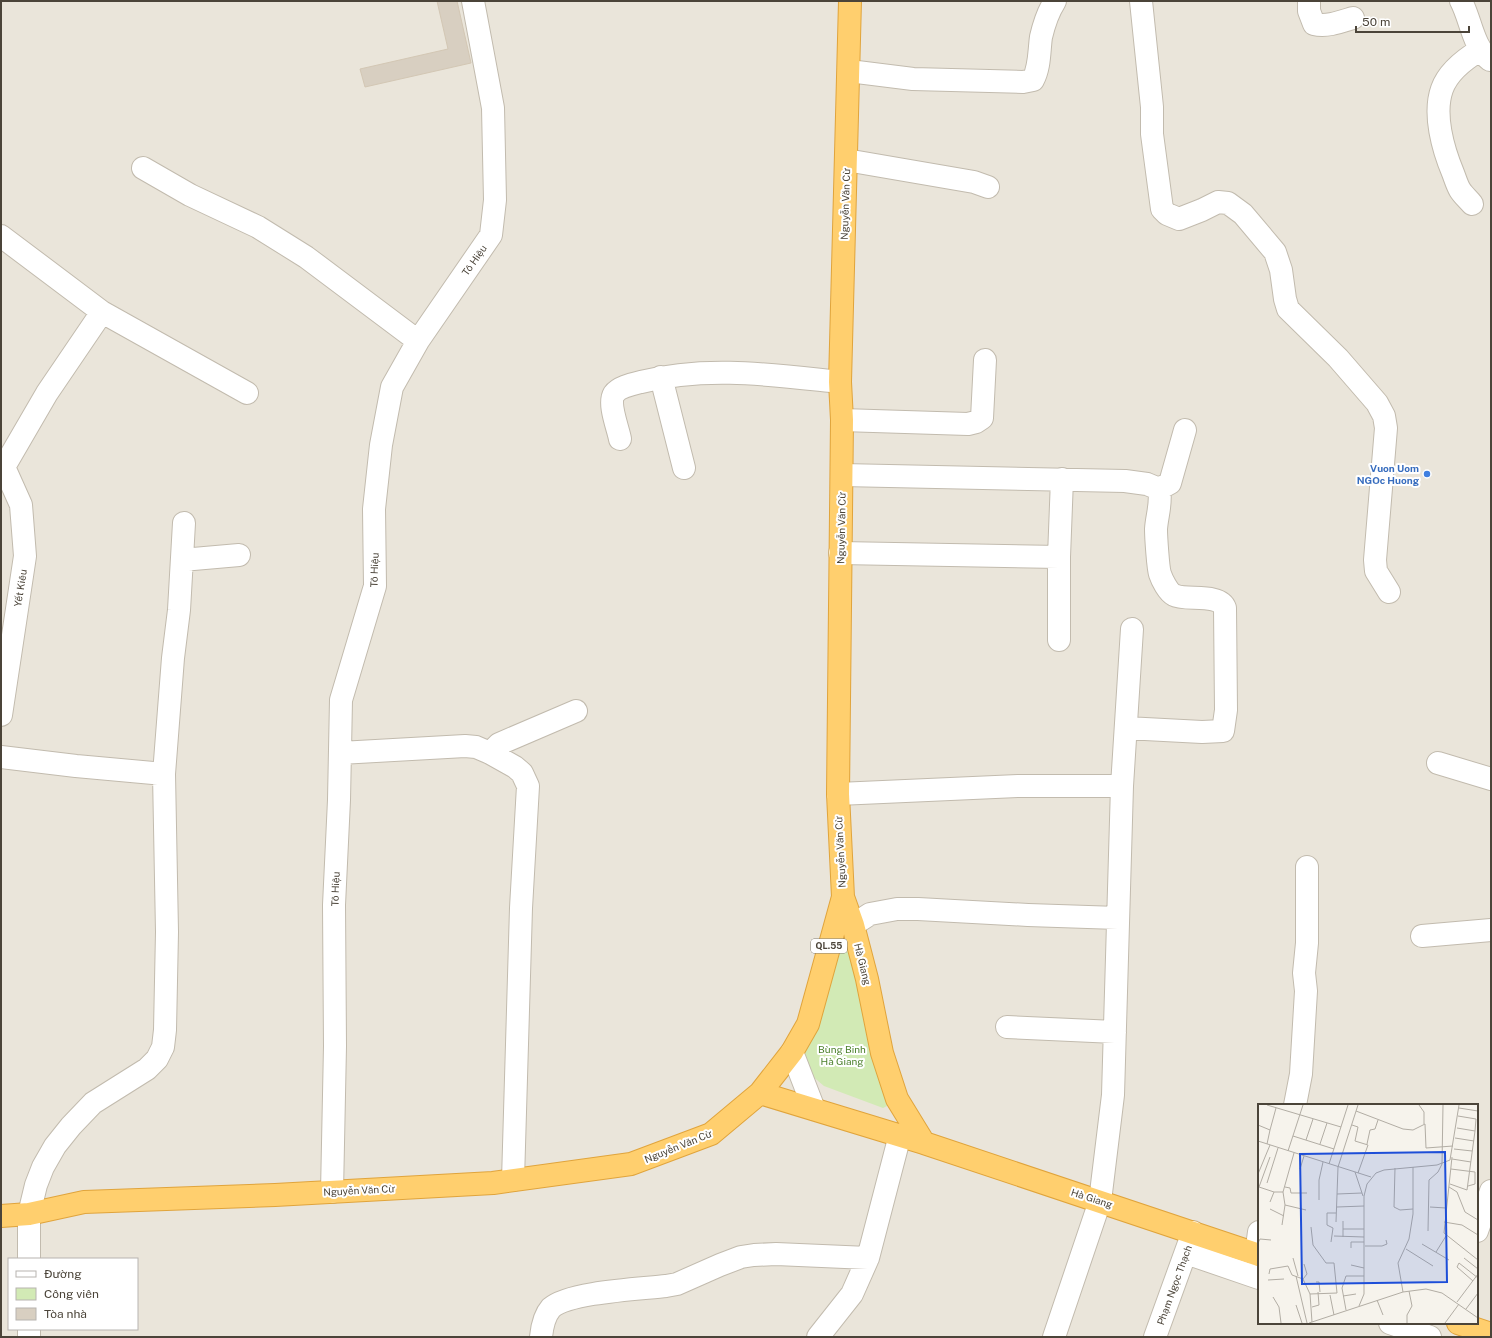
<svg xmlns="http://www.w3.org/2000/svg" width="1492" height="1338" viewBox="0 0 1492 1338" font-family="'Public Sans',sans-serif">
<rect width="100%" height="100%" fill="#f6f3ec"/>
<path fill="#eae5da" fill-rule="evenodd" d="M1 1H1491V1337H1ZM1259 1105H1477V1323H1259ZM9 1259H137V1329H9Z"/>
<path fill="#d2eab5" d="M847 935 888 1103 887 1106 883 1108 824 1086 811 1075 803 1054 822 1011 835 968 843 940Z"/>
<path fill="#d8cfc1" stroke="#d3c7b4" d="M437 1H457L471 63 365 87 360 69 448 49Z"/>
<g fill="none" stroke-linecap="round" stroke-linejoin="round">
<defs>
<path id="minor" d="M1141 1 1152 107V134L1162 209 1167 214 1179 219 1202 210 1218 202 1228 203 1243 214 1275 252 1281 270 1285 299 1288 309 1338 358 1377 403 1384 416 1386 428 1375 560 1376 571 1389 592
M1309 1V11L1314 24C1327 27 1340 22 1353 18
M1461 1C1471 20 1473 47 1490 60
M849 71 913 79 1023 82 1033 80C1040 67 1039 51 1041 37 1044 24 1048 12 1055 1
M846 160 974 182 988 187
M143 168 190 195 258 227 306 257 418 341
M1472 204C1468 199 1463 195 1460 190 1457 185 1455 178 1453 173 1443 149 1433 114 1442 89 1448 72 1465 59 1480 50
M1 236 102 312 247 393
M661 377 684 468
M842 420 968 424 976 422 982 418 985 360
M620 439C618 428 608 404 614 394 619 387 633 384 641 382 707 365 773 375 840 382
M1 464 4 467 21 505 25 556 1 715
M4 467 47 393 102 312
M842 475 1125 481 1147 484 1159 489
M1159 489 1170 483 1185 430
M840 553 1059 557
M182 560 239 555
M1059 640V557L1062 479
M1126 728 1202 732 1223 731 1226 710 1225 608C1220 593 1185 601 1174 595 1168 592 1162 580 1160 574 1158 568 1156 536 1156 529 1157 515 1162 502 1159 489
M340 753 465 746 476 747 490 753 515 767 522 773 528 786 521 908 513 1180
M490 753 499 744 576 711
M1 757 76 766 164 774
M1438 763 1491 779
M838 794 1018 786H1122
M853 925 870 914 897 909H918L1028 915 1118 918
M1422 936 1491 930
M1007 1027 1115 1032
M792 1052 814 1109
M1295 1105 1301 1074 1306 991 1304 973 1307 943V867
M332 1192 335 1046 334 905 339 800 341 700 375 586 374 509 381 445 392 387 418 341 491 235 495 200 493 108 473 1
M1477 1231 1491 1191
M1186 1253 1259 1278
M1256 1254 1259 1232
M29 1259V1214L36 1185 43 1167 55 1146 71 1126 93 1103 147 1069 157 1059 163 1047 165 1030 167 932 164 774 173 658 179 610 184 523
M1390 1323 1430 1337
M29 1337V1329
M541 1337C542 1327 544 1316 551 1308 569 1292 640 1289 666 1286L677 1284 720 1265 741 1257 754 1255 776 1254 868 1258
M818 1337 852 1294 868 1258 900 1135
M1054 1337 1100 1201 1113 1095 1122 786 1132 629
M1155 1337 1193 1232"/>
<path id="highway" d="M843 897 853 925 867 979 882 1053 897 1099 924 1143
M760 1093 924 1143 1259 1255
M1 1216 29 1214 84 1202 275 1195 493 1183 631 1164 711 1134 760 1093 792 1052 808 1024 843 897 838 794 842 420 840 382 850 1
M1458 1323 1491 1334"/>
</defs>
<use href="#minor" stroke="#c2bbae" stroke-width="24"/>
<use href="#highway" stroke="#e0a43c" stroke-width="24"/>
<use href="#minor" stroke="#fff" stroke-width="22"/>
<use href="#highway" stroke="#ffcf6e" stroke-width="22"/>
</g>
<circle fill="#3f7fe0" stroke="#fff" stroke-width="1.5" cx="1427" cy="474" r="4"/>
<g text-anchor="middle" stroke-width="4" stroke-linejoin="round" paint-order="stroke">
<rect fill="#fff" stroke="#817c74" stroke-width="1" x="811" y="939" width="36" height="14" rx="3"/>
<g font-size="9" font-weight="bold" fill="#4b4439">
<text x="829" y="949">QL.55</text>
</g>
<g font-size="10" fill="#4b4439" stroke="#fff">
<text transform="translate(845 204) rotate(-88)" y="4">Nguyễn Văn Cừ</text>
<text transform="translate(474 260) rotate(-55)" y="4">Tô Hiệu</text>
<text transform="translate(841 528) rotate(-89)" y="4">Nguyễn Văn Cừ</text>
<text transform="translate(374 570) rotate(-88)" y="4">Tô Hiệu</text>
<text transform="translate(20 588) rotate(-81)" y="4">Yết Kiêu</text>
<text transform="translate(840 852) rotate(-93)" y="4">Nguyễn Văn Cừ</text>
<text transform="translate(335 889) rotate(-88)" y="4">Tô Hiệu</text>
<text transform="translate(863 964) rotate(76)" y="4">Hà Giang</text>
<text transform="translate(678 1146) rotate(-22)" y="4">Nguyễn Văn Cừ</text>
<text transform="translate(359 1190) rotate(-3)" y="4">Nguyễn Văn Cừ</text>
<text transform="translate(1092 1198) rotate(18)" y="4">Hà Giang</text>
<text transform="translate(1174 1285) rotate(-70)" y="4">Phạm Ngọc Thạch</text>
</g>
<g font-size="10" font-weight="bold" fill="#366cbe" stroke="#fff" text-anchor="end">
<text x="1419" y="472">Vuon Uom<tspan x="1419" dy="12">NGOc Huong</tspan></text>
</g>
<g font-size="10" fill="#4a7f2a" stroke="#fff">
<text x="842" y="1053">Bùng Binh<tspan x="842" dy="12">Hà Giang</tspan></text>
</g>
</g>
<g transform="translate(1258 1104)">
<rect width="220" height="220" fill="#f6f3ec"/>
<path fill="none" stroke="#b2ada4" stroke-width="1" d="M9 1 83 23M161 1 166 8V20M201 4 220 7M98 7 145 25 155 26 167 20 168 44 195 42M0 21 12 26 9 40M94 21 100 23 97 37 110 41 100 69M199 24 217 27M12 26 18 4M35 32 76 45M197 34 216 37M48 36 55 15M0 37 113 73M62 40 69 19M109 40 112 26 117 25 120 16M196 45 214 47M30 47 45 1M12 53 1 83 16 88M194 53 186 129 220 156M194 55 213 58M71 60 90 1M137 64 136 103 142 106 155 105M42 65 46 52M193 65 217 68V80L210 82M97 68 105 92M0 70 12 41M9 79 20 44M192 80 209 86 217 27 218 15 200 12M27 83 32 84 33 89H49M191 83 199 88 207 108 220 116M79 90 104 89M61 96V76L65 58M12 98 16 88H25M27 101 48 106M79 103 106 102M172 103 188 104M12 105 26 112M85 117V133M78 118 80 63 100 1M186 118 204 121 220 131M24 121 27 101 25 88 36 49M85 125H106M170 127 171 76 180 68 184 60 185 1M76 132 106 133M73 138 75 124 69 121V109H78M0 139 2 135 13 136M164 140 191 156M107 142H124L129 140 128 136M93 144V138H106M148 145 175 162M178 148 188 132M35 154 40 172M206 154 220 165M93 161 106 164M11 170 12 165 30 162 34 171 45 175 52 190 79 189 76 159H68L55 141 53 123M38 172 49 219M45 175 49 170 46 160M10 176 26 175M215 177 199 163 201 159 220 174M58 178H61L62 188M145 188 140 159 151 135 155 110V63M52 190 54 218M72 191 76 211M85 192 98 190M15 193 21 203 23 219M119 196 125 211M199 198 220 170M38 201 44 219M101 202 106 190V92L109 80 118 69 126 66 179 61 192 56 201 1M54 203 61 201 60 188M208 205 220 189M88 206 84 184 88 172H106M51 219 145 188 168 185 184 189 220 214M149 219V211L154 202 151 187M187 219 201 200"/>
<path fill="#1d4ed8" fill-opacity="0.15" stroke="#1d4ed8" stroke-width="2" d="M187 48 189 178 44 180 42 50Z"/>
<rect width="220" height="220" fill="none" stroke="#4b4439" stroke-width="2"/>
</g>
<rect width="1492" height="1338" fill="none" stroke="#4b4439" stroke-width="4"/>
<rect x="8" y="1258" width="130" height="72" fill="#ffffff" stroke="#b7b4b0"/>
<rect x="16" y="1271" width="20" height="6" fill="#ffffff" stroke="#b7b4b0"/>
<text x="44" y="1278" font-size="12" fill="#4b4439">Đường</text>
<rect x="16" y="1288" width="20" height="12" fill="#d2eab5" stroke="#b7b4b0"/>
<text x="44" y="1298" font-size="12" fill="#4b4439">Công viên</text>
<rect x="16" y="1308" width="20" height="12" fill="#d8cfc1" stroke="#b7b4b0"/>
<text x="44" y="1318" font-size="12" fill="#4b4439">Tòa nhà</text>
<path d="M1356 26v6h113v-6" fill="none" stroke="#4b4439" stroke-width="2"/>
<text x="1362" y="26" font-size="12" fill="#4b4439" stroke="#ffffff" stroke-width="3" paint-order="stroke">50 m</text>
</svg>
